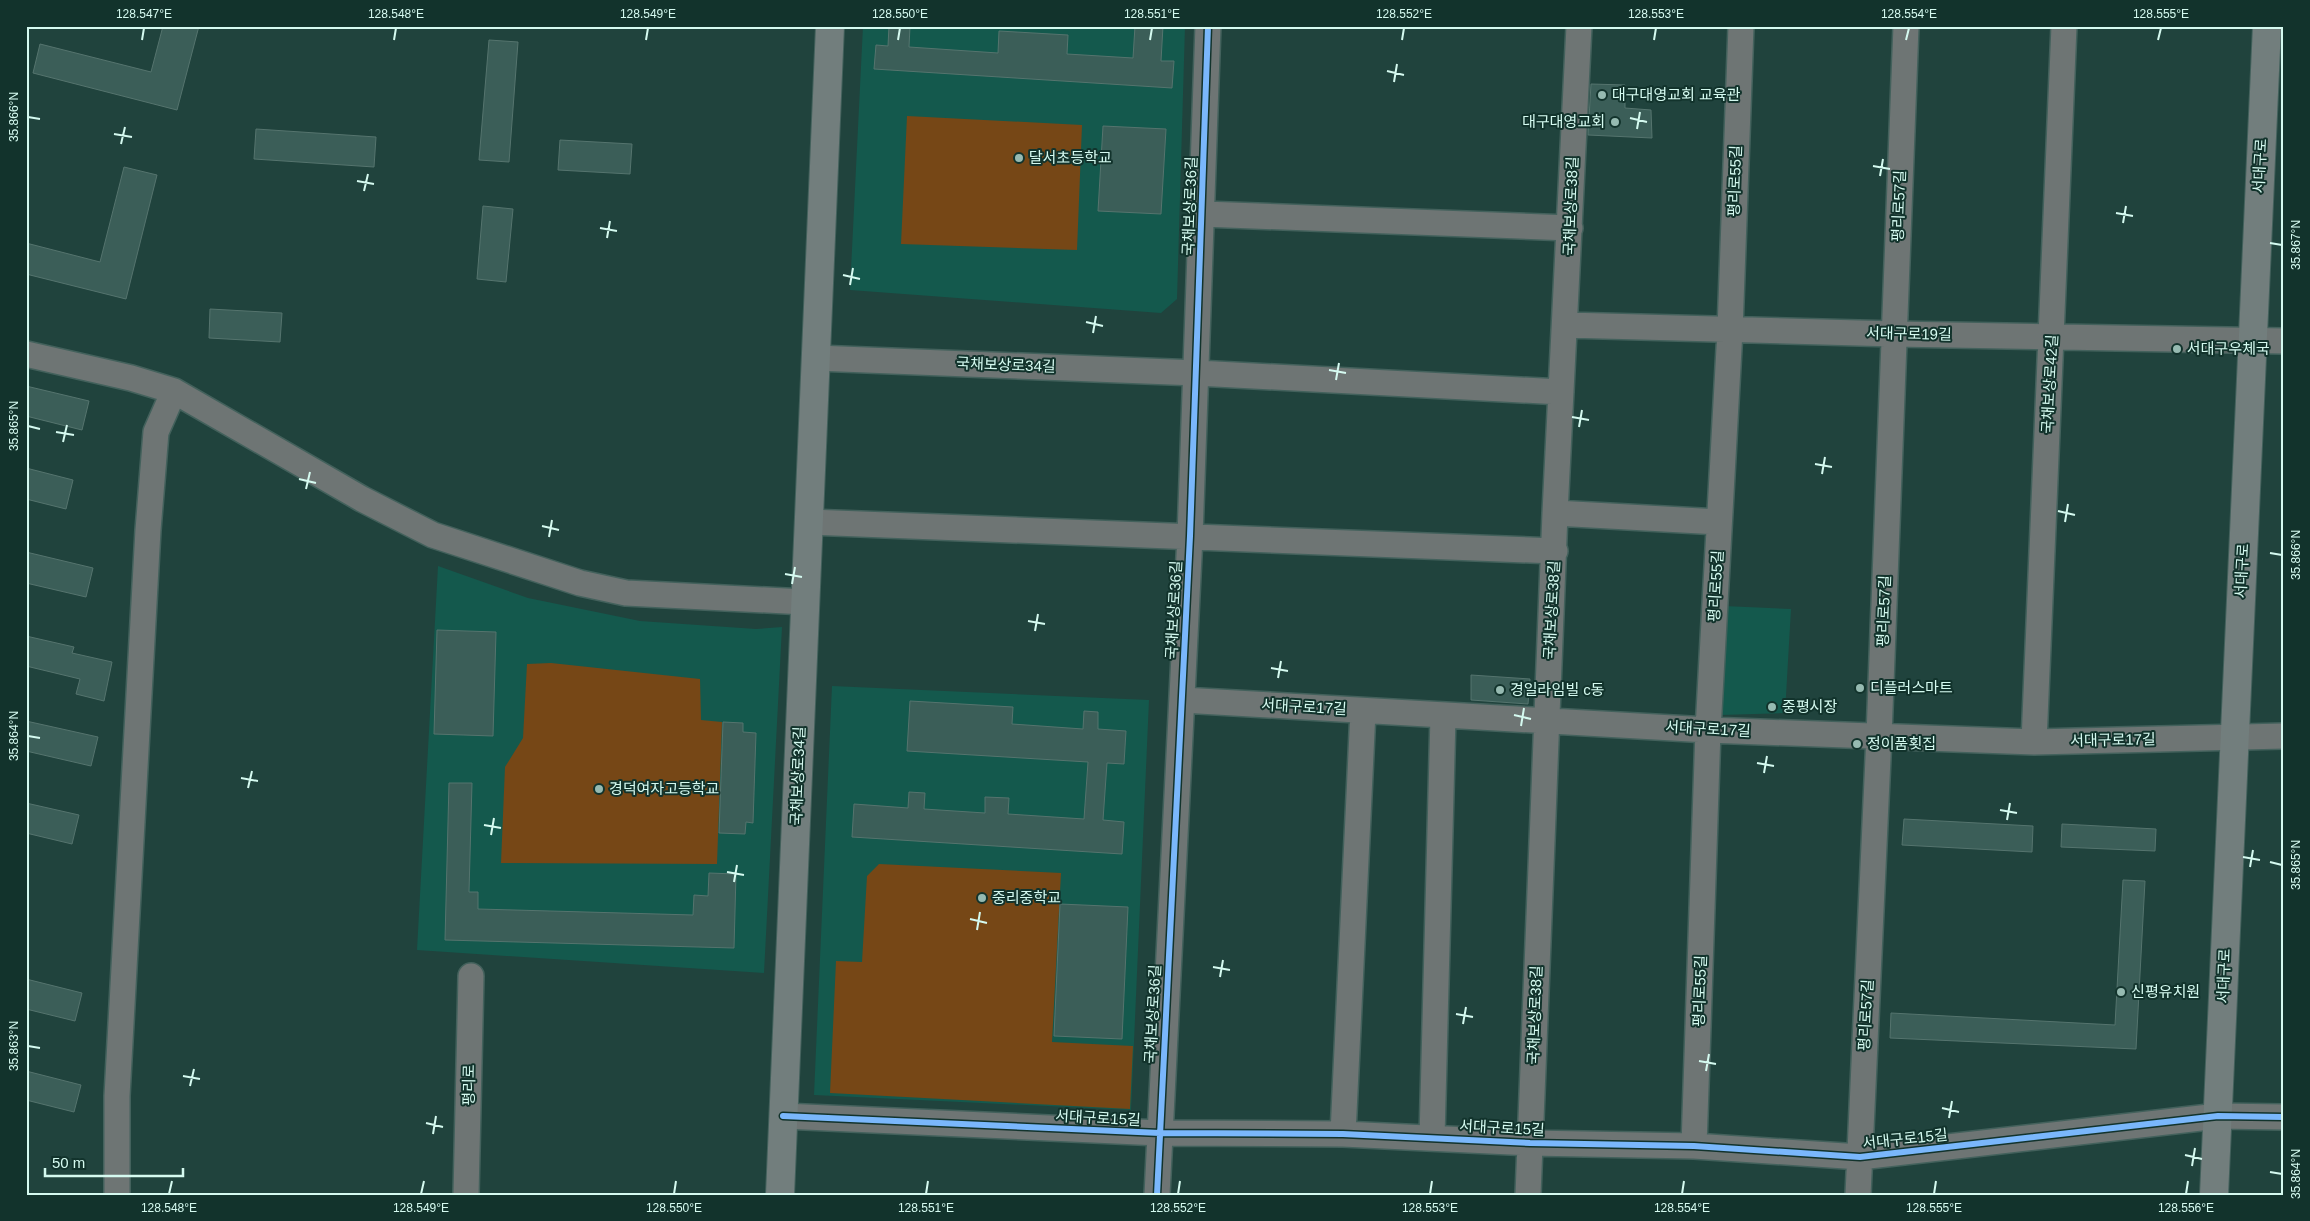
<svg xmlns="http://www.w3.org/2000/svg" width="2310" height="1221" viewBox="0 0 2310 1221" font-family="Arial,'Noto Sans KR',sans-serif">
<rect width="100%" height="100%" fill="#20433d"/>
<path fill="#14594d" d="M863 26H1185L1177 299 1161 313 850 290Z
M438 566 528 598 640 621 756 629 782 627 764 973 417 950Z
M1724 606 1791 609 1785 713 1720 715Z
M832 686 1149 700 1131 1110 814 1095Z"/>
<path fill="#764716" d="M907 116 1082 125 1077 250 901 244Z
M551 663 700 679 701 720 722 722 717 864 501 863 505 767 523 738 527 664Z
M879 864 1061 873 1052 1042 1133 1046 1130 1109 830 1093 836 961 862 962 867 876Z"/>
<path fill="#3b5e58" stroke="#55746e" d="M163 26H199L177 110 33 73 40 44 151 72Z
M889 26H910L909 47 998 53 999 31 1068 35 1067 54 1133 58 1135 26H1163L1161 61H1174L1172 88 874 69 876 45 888 46Z
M489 40 518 42 509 162 479 160Z
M1591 84 1625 85V108L1651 110 1652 138 1588 135Z
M1103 126 1166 129 1161 214 1098 211Z
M256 129 376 137 374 167 254 159Z
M560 140 632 144 630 174 558 170Z
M124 167 157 175 126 299 26 274V243L100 262Z
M483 206 513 209 506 282 477 279Z
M210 309 282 313 280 342 209 338Z
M26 386 89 401 82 430 26 416Z
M26 468 73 480 66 509 26 499Z
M26 552 93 568 86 597 26 583Z
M437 630 496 632 493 736 434 734Z
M26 636 74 647 72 653 112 662 104 701 76 694 80 679 26 666Z
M1471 675 1530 679 1528 704 1471 700Z
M910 701 1013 707 1012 724 1083 729 1084 711 1098 712V729L1126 731 1124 764 1107 763 1103 820 1124 822 1122 854 852 837 854 804 908 808 909 792 925 793 924 809 985 813V797L1009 798 1008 814 1084 819 1088 762 907 751Z
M26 721 98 737 91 766 26 751Z
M723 722 743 723V732L756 733 753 823 746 822 745 834 719 833Z
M449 783H472L469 892H478V909L693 915 694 895 708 896 709 873 736 874 734 948 445 940Z
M26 803 79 815 72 844 26 833Z
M1904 819 2033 826 2032 852 1902 845Z
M2062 824 2156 829 2155 851 2061 847Z
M2123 880 2145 881 2136 1049 1890 1038 1891 1013 2115 1025Z
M1060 904 1128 907 1122 1039 1054 1036Z
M26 979 82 993 75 1021 26 1009Z
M26 1071 81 1085 74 1112 26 1100Z"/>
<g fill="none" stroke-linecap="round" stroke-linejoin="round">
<defs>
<path id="minor" d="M1203 214 1570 228
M1566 325 1895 334 2284 341
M26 354 131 378 174 391 362 499 433 535 580 583 626 593 805 602
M816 358 1197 373 1561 392
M1555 513 1719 522
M809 522 1555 551
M1182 700 1708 730 2034 742 2284 736
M2034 742 2064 26
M783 1116 1160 1133 1343 1134 1530 1143 1694 1146 1860 1157 2218 1116 2284 1117
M1343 1134 1363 711
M1432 1138 1443 716
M1694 1146 1708 730 1730 330 1741 26
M117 1195V1096L148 530 156 432 174 391
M466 1195 471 976
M1157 1195 1190 536 1208 26
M1528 1195 1555 513 1579 26
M1858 1195 1879 736 1906 26"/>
<path id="major" d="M780 1195 830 26
M2214 1195 2267 26"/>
</defs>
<use href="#minor" stroke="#43615c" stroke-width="28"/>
<use href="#major" stroke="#43615c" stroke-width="30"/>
<use href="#minor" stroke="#6e7574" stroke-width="25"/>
<use href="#major" stroke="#727e7d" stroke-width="28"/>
<defs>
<path id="cycleway" d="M783 1116 1160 1133 1343 1134 1530 1143 1694 1146 1860 1157 2218 1116 2284 1117
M1157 1195 1190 536 1208 26"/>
</defs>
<use href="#cycleway" stroke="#12332c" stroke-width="9"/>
<use href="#cycleway" stroke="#7ab7fb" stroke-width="6"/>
</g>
<path fill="none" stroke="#d5faf0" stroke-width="2" d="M142 40 144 28M394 40 396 28M646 40 648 28M898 40 900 28M1150 40 1152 28M1402 40 1404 28M1654 40 1656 28M1906 40 1909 28M2158 40 2161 28M1387 71 1404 75M1394 82 1397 64M28 117 40 119M1630 118 1647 122M1637 129 1640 112M114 134 132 137M121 144 125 127M1873 166 1890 169M1880 176 1883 159M357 181 374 184M364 191 368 174M2116 213 2133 216M2123 223 2126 206M600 228 617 231M607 238 610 221M2270 243 2282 245M843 275 860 279M850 285 853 268M1086 322 1103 326M1093 333 1096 316M1329 370 1346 373M1336 380 1339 363M1572 417 1589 420M28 426 40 429M1579 427 1582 410M56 432 74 435M63 442 67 425M1815 464 1832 467M1822 474 1825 457M299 479 316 483M306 489 310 472M2058 511 2075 515M2065 522 2068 504M542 526 559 530M549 537 552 520M2270 553 2282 555M785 574 802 577M792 584 795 567M1028 621 1045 624M1035 631 1038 614M1271 668 1288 671M1278 678 1281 661M1514 715 1531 719M1521 726 1524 708M28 736 40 738M1757 763 1774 766M1764 773 1767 756M241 778 258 781M248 788 252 771M2000 810 2017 813M2007 820 2010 803M484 825 501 828M491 835 494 818M2243 857 2260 860M2270 862 2282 865M2250 867 2253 850M727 872 744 875M734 882 737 865M970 919 987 923M977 930 980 912M1213 967 1230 970M1220 977 1223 960M1456 1014 1473 1017M1463 1024 1466 1007M28 1046 40 1048M1699 1061 1716 1064M1706 1071 1709 1054M183 1076 200 1079M190 1086 194 1069M1942 1108 1959 1112M1949 1118 1952 1101M426 1123 443 1127M433 1134 436 1116M2185 1155 2202 1159M2192 1166 2195 1148M2270 1172 2282 1174M169 1194 172 1181M421 1194 424 1181M674 1194 676 1181M926 1194 928 1181M1178 1194 1180 1181M1430 1194 1432 1181M1682 1194 1684 1181M1934 1194 1936 1181M2186 1194 2188 1181"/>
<g fill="#96bab1" stroke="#12332c" stroke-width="2">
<circle cx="1602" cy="95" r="5"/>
<circle cx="1615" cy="122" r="5"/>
<circle cx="1019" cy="158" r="5"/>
<circle cx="2177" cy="349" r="5"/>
<circle cx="1860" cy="688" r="5"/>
<circle cx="1500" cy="690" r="5"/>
<circle cx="1772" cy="707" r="5"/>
<circle cx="1857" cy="744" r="5"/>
<circle cx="599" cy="789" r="5"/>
<circle cx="982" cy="898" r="5"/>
<circle cx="2121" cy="992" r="5"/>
</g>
<g text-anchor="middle" stroke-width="4" stroke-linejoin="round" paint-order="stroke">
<g font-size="15" fill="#d5faf0" stroke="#12332c" text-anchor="start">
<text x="1612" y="100">대구대영교회 교육관</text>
<text x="1605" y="127" text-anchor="end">대구대영교회</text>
<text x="1029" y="163">달서초등학교</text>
<text x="2187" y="354">서대구우체국</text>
<text x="1870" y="693">디플러스마트</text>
<text x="1510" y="695">경일라임빌 c동</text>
<text x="1782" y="712">중평시장</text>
<text x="1867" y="749">정이품횟집</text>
<text x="609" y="794">경덕여자고등학교</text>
<text x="992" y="903">중리중학교</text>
<text x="2131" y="997">신평유치원</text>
</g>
<g font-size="15" fill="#d5faf0" stroke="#12332c">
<text transform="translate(2260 166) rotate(-87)" y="5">서대구로</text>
<text transform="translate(1735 181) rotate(-88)" y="5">평리로55길</text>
<text transform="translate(1190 206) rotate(-88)" y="5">국채보상로36길</text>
<text transform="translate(1571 206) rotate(-88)" y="5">국채보상로38길</text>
<text transform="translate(1899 206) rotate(-88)" y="5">평리로57길</text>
<text transform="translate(1909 334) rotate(1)" y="5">서대구로19길</text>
<text transform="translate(1006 365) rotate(2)" y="5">국채보상로34길</text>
<text transform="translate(2050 384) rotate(-87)" y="5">국채보상로42길</text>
<text transform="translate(2242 571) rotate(-87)" y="5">서대구로</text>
<text transform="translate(1716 586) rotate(-87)" y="5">평리로55길</text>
<text transform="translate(1174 610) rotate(-87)" y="5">국채보상로36길</text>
<text transform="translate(1552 610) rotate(-87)" y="5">국채보상로38길</text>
<text transform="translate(1884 611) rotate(-88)" y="5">평리로57길</text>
<text transform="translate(1304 707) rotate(3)" y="5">서대구로17길</text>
<text transform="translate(1708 729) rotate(3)" y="5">서대구로17길</text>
<text transform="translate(2113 740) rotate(-1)" y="5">서대구로17길</text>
<text transform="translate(798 776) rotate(-88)" y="5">국채보상로34길</text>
<text transform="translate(2224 976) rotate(-88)" y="5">서대구로</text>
<text transform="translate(1700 991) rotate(-88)" y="5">평리로55길</text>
<text transform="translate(1153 1014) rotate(-87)" y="5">국채보상로36길</text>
<text transform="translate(1535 1015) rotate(-88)" y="5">국채보상로38길</text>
<text transform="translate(1866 1015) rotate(-87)" y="5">평리로57길</text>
<text transform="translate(469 1085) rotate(-89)" y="5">평리로</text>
<text transform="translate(1098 1118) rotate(3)" y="5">서대구로15길</text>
<text transform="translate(1502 1128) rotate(3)" y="5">서대구로15길</text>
<text transform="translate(1905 1139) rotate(-6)" y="5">서대구로15길</text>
</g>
</g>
<rect width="2310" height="1221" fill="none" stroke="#12332c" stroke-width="55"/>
<path d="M45 1168v8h138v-8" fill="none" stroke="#d5faf0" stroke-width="2.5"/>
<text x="52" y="1168" font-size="15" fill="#d5faf0" stroke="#12332c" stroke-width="4" paint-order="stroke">50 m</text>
<rect x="28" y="28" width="2254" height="1166" fill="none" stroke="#d5faf0" stroke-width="2"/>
<g font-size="12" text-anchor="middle" fill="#d5faf0">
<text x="144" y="18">128.547°E</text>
<text x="396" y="18">128.548°E</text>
<text x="648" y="18">128.549°E</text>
<text x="900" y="18">128.550°E</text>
<text x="1152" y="18">128.551°E</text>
<text x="1404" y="18">128.552°E</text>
<text x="1656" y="18">128.553°E</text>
<text x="1909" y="18">128.554°E</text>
<text x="2161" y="18">128.555°E</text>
<text transform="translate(14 117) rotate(-90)" y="4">35.866°N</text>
<text transform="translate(2296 245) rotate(-90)" y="4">35.867°N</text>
<text transform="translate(14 426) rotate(-90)" y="4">35.865°N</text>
<text transform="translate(2296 555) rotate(-90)" y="4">35.866°N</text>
<text transform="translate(14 736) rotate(-90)" y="4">35.864°N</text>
<text transform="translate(2296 865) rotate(-90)" y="4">35.865°N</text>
<text transform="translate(14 1046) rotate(-90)" y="4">35.863°N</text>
<text transform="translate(2296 1174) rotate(-90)" y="4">35.864°N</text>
<text x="169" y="1212">128.548°E</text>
<text x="421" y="1212">128.549°E</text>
<text x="674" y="1212">128.550°E</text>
<text x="926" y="1212">128.551°E</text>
<text x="1178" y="1212">128.552°E</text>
<text x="1430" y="1212">128.553°E</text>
<text x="1682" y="1212">128.554°E</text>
<text x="1934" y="1212">128.555°E</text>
<text x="2186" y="1212">128.556°E</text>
</g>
</svg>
